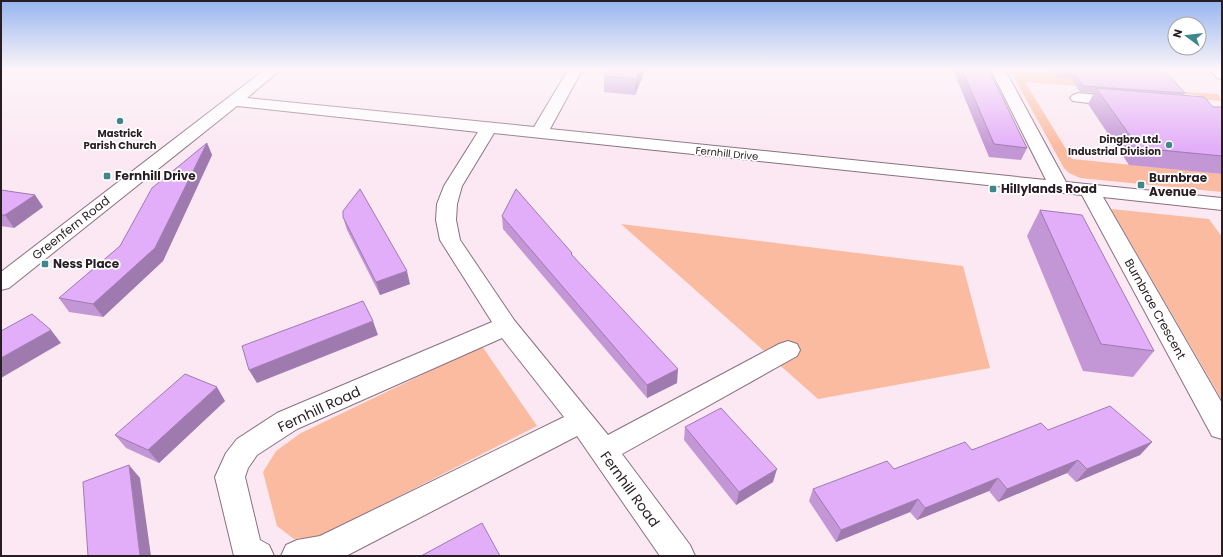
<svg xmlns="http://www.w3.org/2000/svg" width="1223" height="557" viewBox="0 0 1223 557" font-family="Poppins,sans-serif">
<rect width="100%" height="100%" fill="#fbe8f2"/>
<path fill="#fbbba0" d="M1010 70 1052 71 1171 87 1174 91 1218 94 1222 101 1199 99 1196 95 1025 82 1072 159 1222 174V192L1080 178 1069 173 1064 168Z
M1111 209 1209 219 1222 237V400Z
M621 224 963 266 990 368 818 399Z
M482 346 537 426 321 536 294 539 277 526 263 472 276 451 301 433Z"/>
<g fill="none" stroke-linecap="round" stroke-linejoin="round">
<defs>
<path id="minor" d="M264 70H280L247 98 534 127 568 70H582L550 129 1046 180 991 70H1005L1066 182 1222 198V210L1103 197 1222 403V439L1212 436 1082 195 494 133 462 186 457 204 456 220 460 240 514 320 608 435 779 344 788 341 797 344 800 350 797 356 622 454 690 545 695 556H660L577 436 346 556H281L286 545 297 540 320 536 564 417 502 338 297 429 257 455 248 468 245 477 260 540 269 545 274 556H234L215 477 226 453 237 439 277 413 492 322 440 240 436 220 437 204 444 186 478 132 237 106 9 288 1 290V272Z
M1210 70H1222V79L1217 78Z
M1078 93 1121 97 1127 99 1129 102 1127 105 1121 107 1073 101 1070 98 1073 95Z"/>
</defs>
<use href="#minor" stroke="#8b707f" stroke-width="2"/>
<use href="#minor" fill="#fff" fill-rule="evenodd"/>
</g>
<path fill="#c396d6" d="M645 70 635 95 604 92V76Z
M953 70H989L1027 148 1021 160 989 157Z
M1052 70H1164L1185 93 1184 95 1213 107H1222V174L1129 165 1088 104 1094 93 1080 92 1072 79 1057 78Z
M207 143 212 155 163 261 103 317 69 312 59 298 120 246Z
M1 190 35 195 43 207 14 228 1 226Z
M1040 210 1154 351 1133 377 1083 371 1027 236Z
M502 216 572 255 677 383 647 398 503 229Z
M343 217 410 284 380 295 347 230Z
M225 401 159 463 126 448 115 435Z
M685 427 773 482 736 505 684 440Z
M1048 430 1152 442 1140 455 1076 482 1067 473 998 502 989 491 917 520 910 512 836 542 809 501 813 489 894 469Z"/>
<path fill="#9f7aae" d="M639 70H645L635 95 636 79Z
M207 143 212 155 163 261 103 317 93 304Z
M35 195 43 207 14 228 5 215Z
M407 271 410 284 380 295 376 282Z
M373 321 378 335 257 383 249 370Z
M51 330 61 343 1 378V358Z
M678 369 677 383 647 398V385Z
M217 387 225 401 159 463 148 450Z
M1152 442 1140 455 1076 482 1087 469Z
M1078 460 1067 473 998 502 1007 489Z
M129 465 140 478 151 556H140Z
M777 469 773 482 736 505 739 492Z
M998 478 989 491 917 520 925 508Z
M918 499 910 512 836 542 841 530Z"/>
<path fill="#e3aef9" stroke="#9f7aae" d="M606 70H639L636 79 604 76Z
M962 70H989L1027 148 994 144Z
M1058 70H1164L1185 93 1083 86 1075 74 1059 72Z
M1096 88 1204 97 1213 107H1222V156L1139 148Z
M207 143 155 248 93 304 59 298 120 246 152 188Z
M360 189 407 271 376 282 343 217V211Z
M516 189 572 253 571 254 678 369 647 385 502 216Z
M1 190 35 195 5 215H1Z
M1040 210 1082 215 1154 351 1101 344Z
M363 301 373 321 249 370 242 346Z
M32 314 51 330 1 358V331Z
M185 374 217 387 148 450 115 435Z
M1110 406 1152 442 1087 469 1078 460 1007 489 998 478 925 508 918 499 841 530 813 489 887 461 894 469 965 442 972 450 1041 423 1048 430Z
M721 408 777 469 739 492 685 427Z
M129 465 140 556H88L83 482Z
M482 523 500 556H421Z"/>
<linearGradient id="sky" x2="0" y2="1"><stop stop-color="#96b5ef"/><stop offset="0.47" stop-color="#fdf5f9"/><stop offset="1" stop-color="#fdf5f9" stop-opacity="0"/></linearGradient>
<rect width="1223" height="148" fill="url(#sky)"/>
<g fill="#3f878a" stroke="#fff" stroke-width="1.5">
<circle cx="120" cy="121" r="4"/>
<circle cx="1169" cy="145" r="4"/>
<rect x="103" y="172" width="8" height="8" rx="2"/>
<rect x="1137" y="181" width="8" height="8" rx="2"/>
<rect x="989" y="185" width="8" height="8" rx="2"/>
<rect x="41" y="260" width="8" height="8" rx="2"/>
</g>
<g text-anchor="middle" stroke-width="3.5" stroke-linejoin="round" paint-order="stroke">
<g font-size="10" font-weight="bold" fill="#281d23" stroke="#fff">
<text x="120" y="137">Mastrick<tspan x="120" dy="12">Parish Church</tspan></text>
<text x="1161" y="143" text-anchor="end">Dingbro Ltd.<tspan x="1161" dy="12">Industrial Division</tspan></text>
</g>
<g font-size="10" fill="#281d23" stroke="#fff">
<text transform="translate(727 153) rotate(6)" y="4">Fernhill Drive</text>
</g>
<g font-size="12" font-weight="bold" fill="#281d23" stroke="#fff" text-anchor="start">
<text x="115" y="180">Fernhill Drive</text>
<text x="1149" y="182">Burnbrae<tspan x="1149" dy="14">Avenue</tspan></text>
<text x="1001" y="193">Hillylands Road</text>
<text x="53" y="268">Ness Place</text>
</g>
<g font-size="12" fill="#281d23" stroke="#fff">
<text transform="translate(71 228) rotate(-38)" y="4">Greenfern Road</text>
<text transform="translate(1155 309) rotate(61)" y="4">Burnbrae Crescent</text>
</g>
<g font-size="14" fill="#281d23" stroke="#fff">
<text transform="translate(319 409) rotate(-25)" y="5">Fernhill Road</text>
<text transform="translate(630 489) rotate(54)" y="5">Fernhill Road</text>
</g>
</g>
<rect width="1223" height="557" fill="none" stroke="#281d23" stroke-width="4"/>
<g transform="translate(1187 36) rotate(285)"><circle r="19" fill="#ffffff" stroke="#a9a5a7"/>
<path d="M0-3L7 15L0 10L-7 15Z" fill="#3f878a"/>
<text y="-6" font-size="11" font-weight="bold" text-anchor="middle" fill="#281d23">N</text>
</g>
</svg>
